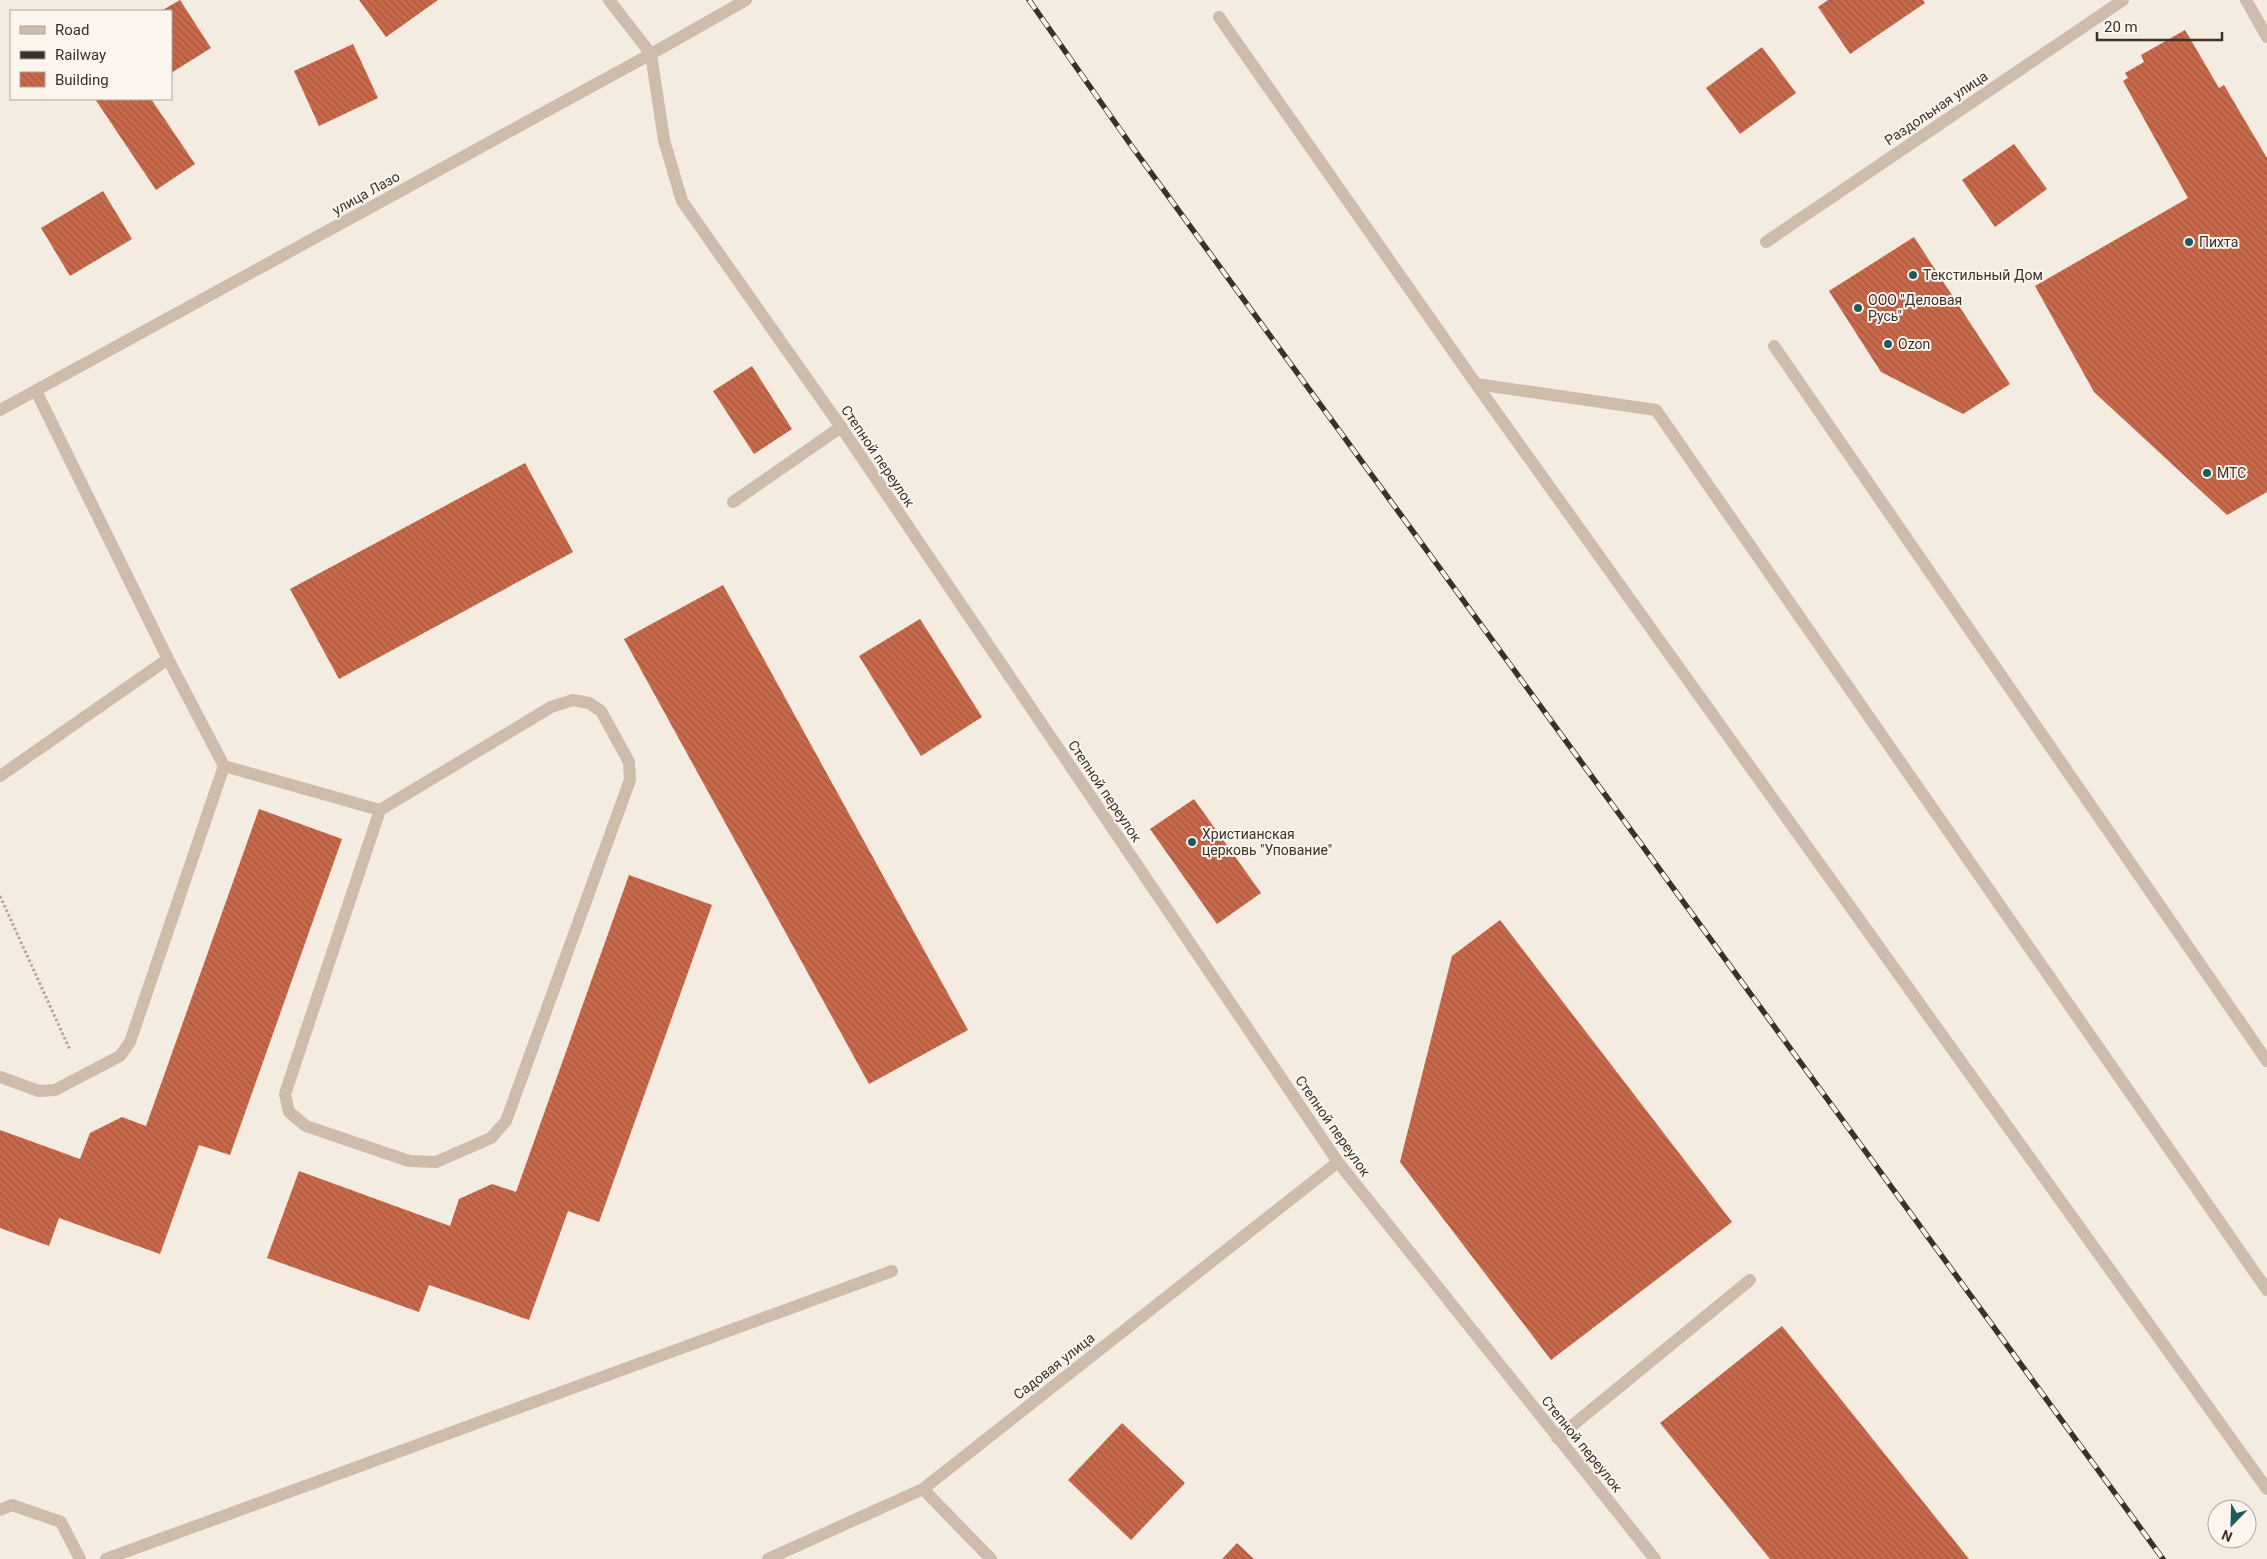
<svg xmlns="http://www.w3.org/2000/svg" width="2267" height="1559" viewBox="0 0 2267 1559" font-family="Roboto,sans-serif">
<defs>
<pattern id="building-back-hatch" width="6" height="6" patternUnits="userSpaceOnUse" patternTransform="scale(1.25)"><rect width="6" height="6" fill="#c8694b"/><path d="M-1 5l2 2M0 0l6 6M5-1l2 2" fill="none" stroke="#a4573f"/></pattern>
</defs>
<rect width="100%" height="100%" fill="#f4ebe1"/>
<path fill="url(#building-back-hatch)" d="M180 0 211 48 171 73V11H161Z
M359 0H438L386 37Z
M1828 0H1923L1925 3 1850 54 1818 7Z
M2185 30 2219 88 2224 85 2267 158V492L2227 515 2094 392 2035 286 2188 198 2123 81 2128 78 2125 73 2144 62 2141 55Z
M353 44 378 98 319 126 294 71Z
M1762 47 1796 93 1740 134 1706 88Z
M95 99H151L195 164 156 190Z
M2014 144 2047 189 1995 227 1962 180Z
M103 191 132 239 70 276 41 228Z
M1914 237 2010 384 1963 414 1881 372 1829 291Z
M752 366 792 429 754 454 713 391Z
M525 463 573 552 339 679 290 589Z
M723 585 968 1030 869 1084 624 639Z
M920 619 982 717 921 756 859 656Z
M1194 799 1261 893 1217 924 1150 829Z
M259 809 342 839 230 1155 199 1145 160 1254 59 1218 49 1246 0 1228V1130L80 1159 90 1133 122 1117 146 1126Z
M629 875 712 905 599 1222 568 1211 529 1320 429 1285 419 1312 267 1258 299 1171 450 1226 459 1199 492 1184 516 1192Z
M1500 920 1732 1222 1551 1360 1400 1162 1452 956Z
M1782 1326 1969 1559H1770L1660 1423Z
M1122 1423 1185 1483 1131 1540 1068 1480Z
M1237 1543 1254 1559H1222Z"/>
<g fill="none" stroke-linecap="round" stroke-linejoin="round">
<path stroke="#b9a596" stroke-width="3" stroke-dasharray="2.5 2.5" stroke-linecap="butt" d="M0 896 70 1050"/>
<path stroke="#cdbbac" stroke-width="12" d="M2246 0 2267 37
M1219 17 1476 384 2267 1489
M1774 346 2267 1061
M1476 384 1656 410 2267 1290
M36 391 168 659 224 766 380 810 285 1094 289 1112 306 1126 409 1161 436 1162 491 1138 506 1121 630 780 629 762 601 711 589 703 573 700 551 707 380 810
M733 502 841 427
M0 776 168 659
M0 1077 39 1091 55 1090 120 1056 130 1042 224 766
M1557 1438 1750 1280
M0 1510 12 1505 61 1522 80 1559
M106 1559 892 1271"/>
<path stroke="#cdbbac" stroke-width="12" d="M609 0 651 54 664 140 682 201 841 427 1338 1162 1655 1559
M1766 242 2123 0
M0 410 651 54 746 0
M923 1489 991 1559
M768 1559 923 1489 1338 1162"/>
<defs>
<path id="rail" d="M1029 0 1133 148 2163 1559"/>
</defs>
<use href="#rail" stroke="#3b302b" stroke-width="5.5"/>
<use href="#rail" stroke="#fbf5ee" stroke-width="4" stroke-dasharray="11" stroke-linecap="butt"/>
</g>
<g fill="#1f5a5e" stroke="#fbf5ee" stroke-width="2">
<circle cx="2189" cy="242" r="5"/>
<circle cx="1913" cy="275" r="5"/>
<circle cx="1858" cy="308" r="5"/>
<circle cx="1888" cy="344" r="5"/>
<circle cx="2207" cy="473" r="5"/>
<circle cx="1192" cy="842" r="5"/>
</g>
<g text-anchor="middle" stroke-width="4" stroke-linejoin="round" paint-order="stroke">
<g font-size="14" fill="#3b302b" stroke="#fbf5ee">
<text transform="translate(1936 108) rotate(-34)" y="5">Раздольная улица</text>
<text transform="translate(366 193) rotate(-29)" y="5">улица Лазо</text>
<text transform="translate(878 456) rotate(56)" y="5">Степной переулок</text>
<text transform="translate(1105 791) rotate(56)" y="5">Степной переулок</text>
<text transform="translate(1333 1126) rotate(55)" y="5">Степной переулок</text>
<text transform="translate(1054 1366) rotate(-38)" y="5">Садовая улица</text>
<text transform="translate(1582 1444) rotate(51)" y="5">Степной переулок</text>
</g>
<g font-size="14" fill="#3b302b" stroke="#fbf5ee" text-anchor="start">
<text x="2199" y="247">Пихта</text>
<text x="1923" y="280">Текстильный Дом</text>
<text x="1868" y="305">ООО "Деловая<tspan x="1868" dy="16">Русь"</tspan></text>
<text x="1898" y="349">Ozon</text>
<text x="2217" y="478">МТС</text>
<text x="1202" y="839">Христианская<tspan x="1202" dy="16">церковь "Упование"</tspan></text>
</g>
</g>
<rect x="10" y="10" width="162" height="90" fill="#fbf5ee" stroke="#aea6a0"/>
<rect x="20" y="26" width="25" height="8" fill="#cdbbac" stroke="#aea6a0"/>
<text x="55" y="35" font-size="15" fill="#3b302b">Road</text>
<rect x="20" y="51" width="25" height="8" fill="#3b302b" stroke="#aea6a0"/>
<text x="55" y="60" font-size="15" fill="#3b302b">Railway</text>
<rect x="20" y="72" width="25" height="15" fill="url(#building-back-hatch)" stroke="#aea6a0"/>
<text x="55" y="85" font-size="15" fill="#3b302b">Building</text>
<g transform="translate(2232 1524) rotate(203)"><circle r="24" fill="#fbf5ee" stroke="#aea6a0"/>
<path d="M0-4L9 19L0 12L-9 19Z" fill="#1f5a5e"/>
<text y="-8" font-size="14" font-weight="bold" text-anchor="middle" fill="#3b302b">N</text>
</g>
<path d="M2097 32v8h125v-8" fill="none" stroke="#3b302b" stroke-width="2.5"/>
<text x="2104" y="32" font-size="15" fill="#3b302b" stroke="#fbf5ee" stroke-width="4" paint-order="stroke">20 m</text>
</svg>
